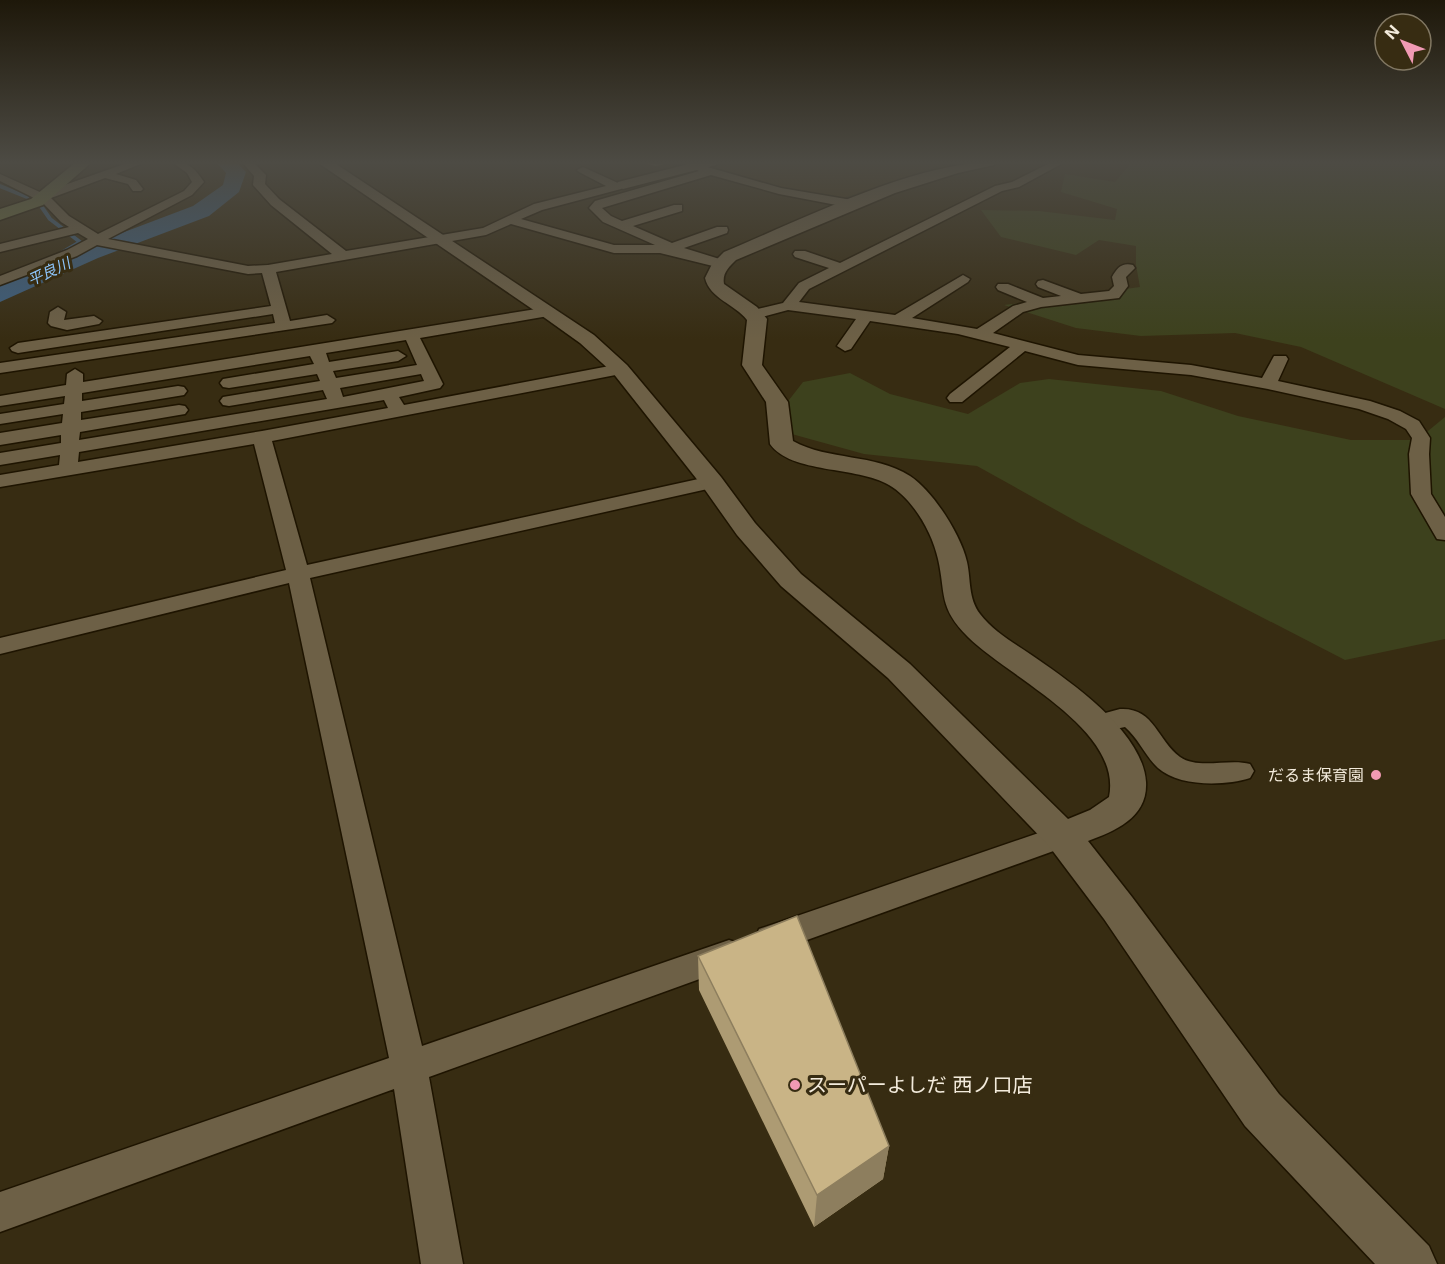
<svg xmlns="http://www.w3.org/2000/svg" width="1445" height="1264" viewBox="0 0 1445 1264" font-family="Inter,'Noto Sans JP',sans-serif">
<rect width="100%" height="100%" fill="#372c12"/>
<path fill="#413211" d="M742 162H950L836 200 755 183 714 169Z"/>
<path fill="#3d411d" d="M1132 162H1216L1235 166 1255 162H1445V409L1301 347 1235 333 1141 336 1076 328 1004 305 1140 287 1136 265V246L1099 240 1076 255 1001 237 981 210 1039 211 1115 220 1117 209 1061 192 1065 174 1115 182Z
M850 373 890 394 968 414 1020 383 1049 379 1161 391 1238 416 1351 440H1417L1445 417V639L1345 660 1081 524 977 466 864 454 788 433 789 400 803 382Z"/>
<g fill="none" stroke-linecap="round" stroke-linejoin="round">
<path stroke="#3d5f7f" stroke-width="4" d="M0 186 27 197
M41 206 50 219 80 242 58 255"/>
<path fill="#3d5f7f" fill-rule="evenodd" d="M216 162H236L246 172 239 192 209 216 98 258 0 302V285L82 248 193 206 223 185 226 173Z"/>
<defs>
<path id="minor" d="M130 162H145L116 174 136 180 143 189 141 191H133L128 184 105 178 51 198 69 216 98 234 184 191 192 182 187 173 172 162C188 161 195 168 204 182L192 195 108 239 248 266 268 265 332 254 271 205 253 185 254 176 242 162H253L266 175 265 184 279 199 346 251 483 228 534 204 606 186 579 172 577 170 583 167 618 183 623 182 629 185 621 189 542 210 521 219 614 245H655L603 222 589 208 595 201 699 171 692 167 697 164 781 188 852 200 858 204 852 208 779 194 711 175 602 208 611 216 622 221 674 205H682V211L633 226 672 243 717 227H727L728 230 727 233 684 248 726 261 728 264 726 267 721 268 660 253H614L511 224 486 235 276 272 290 321 327 315 335 320 332 323 0 373V363L275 323 273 314 18 353 12 351 10 348 18 343 271 306 262 273 248 274 97 245 77 256 0 285V276L67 250 88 239 78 233 0 252V244L69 227 61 222 42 202 0 181V174L42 193Z
M1052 162H1065L1019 187 1002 191 809 289 799 302 895 315 963 275 970 279 968 282 912 318 977 329 1013 306 1027 302 998 290 996 287 998 284H1008L1043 298 1061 296 1038 287 1036 284 1038 281 1043 280 1081 294 1109 291 1114 286 1112 277C1117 268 1122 262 1133 265L1135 268 1126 277 1128 286 1119 298 1041 307 1023 312 993 333 1078 355 1191 365 1262 378 1274 356H1286L1288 359 1278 381 1370 401 1400 411 1419 421 1430 438 1429 454 1431 494 1445 517V540L1437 539 1411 494 1409 454 1412 438 1406 429 1388 419 1359 409 1268 389 1191 375 1078 365 1025 351 962 402H950L947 398 950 394 1010 347 958 334 870 321 851 349 845 351 837 346 856 319 788 310 754 319 746 314 749 311 783 303 799 283 829 268 795 257 793 254 795 251H805L840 263 995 186 1012 182Z
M58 307 66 312 64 320 94 316 102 321 99 324 67 330 51 326 48 323 50 312Z
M549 307 554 309 557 312 554 315 420 338 443 384 440 388 399 397 404 405 620 364 626 365 628 369 626 373 272 441 307 565 712 476 719 478 722 482 719 486 712 488 310 578 422 1046 729 940 741 944 746 954 741 964 429 1077 463 1264H421L394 1089 0 1232V1192L389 1058 289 583 0 654V638L286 570 254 444 0 487V475L59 465 60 455 0 465V453L61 443V435L0 445V433L62 423 63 414 0 424V414L64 404 65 396 0 406V396L66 385 67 374 75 369 83 374V382ZM406 340 417 365 336 378 333 371 398 361 406 356 398 351 329 362 326 353ZM310 356 314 364 229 378 223 379 220 383 223 387 229 388 317 374 320 381 229 396 223 397 220 401 223 405 229 406 323 390 327 399 79 440 80 432 179 415 185 414 188 410 185 406 179 405 81 420V412L178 396 184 395 187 391 184 387 178 386 82 401V393ZM421 374 424 381 343 397 340 388ZM384 400 388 408 262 431 78 462 79 452Z
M1120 709C1154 707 1157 740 1180 757 1199 770 1229 758 1250 764L1254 771 1250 778C1225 786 1179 787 1158 768 1145 756 1139 739 1125 727L1096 733 1087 730 1083 724 1087 718Z
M1062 825 1073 828 1077 836 1073 844 771 953 759 949 755 939 759 929Z"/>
<path id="tertiary" d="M317 162H333L594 335 627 365 721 477 755 523 801 574 910 664 1068 819 1090 810 1109 797C1123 729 1008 677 968 637 938 607 946 594 938 559 932 532 913 499 889 485 857 466 791 474 770 444L766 402 742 365 747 320C735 304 710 299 705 278L712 264 724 252C802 220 913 162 996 162L994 165 958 173 895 193 736 260C729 267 722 273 724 284L757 307 767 319 762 365 788 402 793 441C829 461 874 453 910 476 933 491 961 535 967 562 971 580 968 598 980 614 993 631 1012 642 1030 654 1068 680 1143 731 1146 782 1148 817 1116 831 1088 841L1132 897 1279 1094 1429 1246 1437 1264H1375L1245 1126 1104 919 1049 846 888 678 781 586 737 535 703 487 613 373 580 343 538 313Z
M696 162H718L716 165 623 189 616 185 618 182Z"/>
<path id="secondary" d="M76 162H92L43 205 0 220V209L31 199Z"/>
</defs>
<use href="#minor" stroke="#1e1400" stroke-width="3"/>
<use href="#tertiary" stroke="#1e1400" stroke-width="3"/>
<use href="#secondary" stroke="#1e1400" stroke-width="3"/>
<use href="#minor" fill="#6d6046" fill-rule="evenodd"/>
<use href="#tertiary" fill="#6d6046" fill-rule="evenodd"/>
<use href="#secondary" fill="#6d7140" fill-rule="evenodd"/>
</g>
<path fill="#ad9b73" d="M639 162H670L656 166Z
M698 956 889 1146 883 1179 814 1227 699 990Z"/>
<path fill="#8d7e5e" d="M656 162H670L656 166Z
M889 1146 883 1179 814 1227 817 1195Z"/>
<path fill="#c9b486" stroke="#8d7e5e" stroke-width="1.5" d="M797 916 889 1146 817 1195 698 956Z"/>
<linearGradient id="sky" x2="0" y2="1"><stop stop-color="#1e180a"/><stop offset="0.48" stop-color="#4d4b44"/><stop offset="1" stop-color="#4d4b44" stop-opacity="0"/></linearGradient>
<rect width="1445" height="339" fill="url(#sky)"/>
<g fill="#f19ab4" stroke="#372c12" stroke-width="2">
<circle cx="1376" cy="775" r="6"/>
<circle cx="795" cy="1085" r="6"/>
</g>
<g text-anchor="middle" stroke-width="6" stroke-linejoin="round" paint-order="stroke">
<g font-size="15" font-style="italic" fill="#8dc5fb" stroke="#372c12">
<text transform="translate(49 272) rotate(-25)" y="5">平良川</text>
</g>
<g font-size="16" fill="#f3ebdc" stroke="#372c12" text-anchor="end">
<text x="1364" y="781">だるま保育園</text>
</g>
<g font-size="20" fill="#f3ebdc" stroke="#372c12" text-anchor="start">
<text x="807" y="1092">スーパーよしだ 西ノ口店</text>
</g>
</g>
<g transform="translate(1403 42) rotate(312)"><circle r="28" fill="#372c12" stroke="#827863" stroke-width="1.5"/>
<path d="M0-4.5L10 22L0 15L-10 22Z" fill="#f19ab4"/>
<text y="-9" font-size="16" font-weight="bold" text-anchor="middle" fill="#f3ebdc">N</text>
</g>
</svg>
